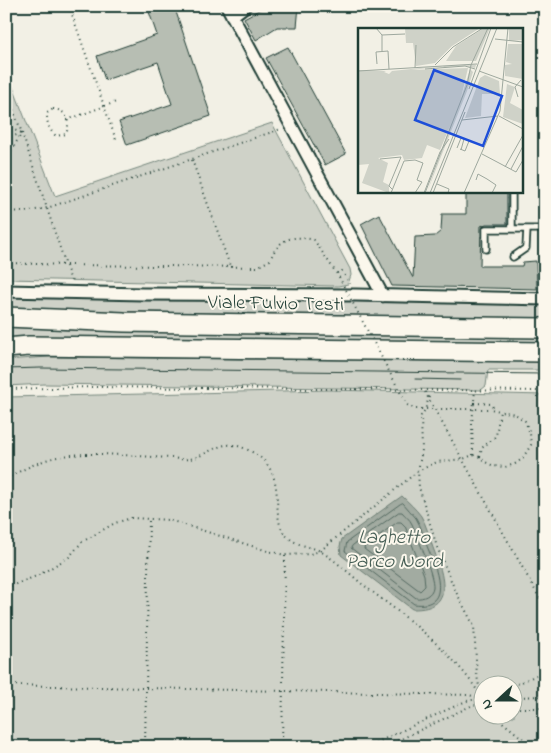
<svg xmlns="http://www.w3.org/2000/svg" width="551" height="753" viewBox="0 0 551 753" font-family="'Indie Flower',sans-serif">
<rect width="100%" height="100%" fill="#f2f0e5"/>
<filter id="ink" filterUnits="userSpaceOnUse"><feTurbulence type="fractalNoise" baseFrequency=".02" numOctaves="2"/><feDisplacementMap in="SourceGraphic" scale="10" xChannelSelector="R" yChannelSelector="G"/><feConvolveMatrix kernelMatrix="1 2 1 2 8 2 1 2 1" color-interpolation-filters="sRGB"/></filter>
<g filter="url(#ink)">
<path fill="#cfd2c8" stroke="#77887e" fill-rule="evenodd" d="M6 69 55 196 272 123 350 269 351 275 348 284 338 286 6 279Z
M6 296 545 303V319L30 310 6 307Z
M6 327 71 330 545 335V343L6 340Z
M49 357 545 362V370H488L486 386 481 390 45 384 6 386V360Z
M329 390 545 395V747H6V397ZM484 686H514V716H484Z"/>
<path fill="#a2aba1" stroke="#6e7f75" d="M402 496C408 502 416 509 421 516 426 524 429 536 432 545 442 572 458 610 412 609L341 555 340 546 342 539Z"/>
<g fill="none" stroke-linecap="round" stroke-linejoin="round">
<path stroke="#536960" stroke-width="1" d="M403 503C407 508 412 513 416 518 421 526 424 537 427 546 435 566 454 609 414 604L345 551 347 542 400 504Z
M399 512H402C405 516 410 519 412 524 417 535 434 576 433 587 432 595 423 599 416 598L351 548 352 546Z
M398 522H401L405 526 424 575 425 586 420 591 364 549 365 546Z"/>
</g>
<path fill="#b7beb3" stroke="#1f3d34" d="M147 6H174L211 116 127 145 119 122 172 104 158 62 105 80 97 56 157 35Z
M266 6H299L297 27H277L256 40 244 18Z
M288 47 346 154 325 165 266 58Z
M466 191H507V224H486L481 226 480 266H522L523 262 536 261 537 289 392 286 361 224 379 214 413 278 415 237 435 236 441 231 442 214H466Z"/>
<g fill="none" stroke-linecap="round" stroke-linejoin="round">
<defs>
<path id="service" d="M512 228V191
M486 249V229H545
M513 257 526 248 527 229"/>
<path id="minor" d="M227 6 383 296
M232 16 245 6
M6 291 143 294 356 295 545 299"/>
<path id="primary" d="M6 317 124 322 545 328
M6 348 29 346 545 352"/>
</defs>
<use href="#service" stroke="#1f3d34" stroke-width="9"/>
<use href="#minor" stroke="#1f3d34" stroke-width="15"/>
<use href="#primary" stroke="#1f3d34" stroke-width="22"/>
<path stroke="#1f3d34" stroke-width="2" stroke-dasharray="1 4" stroke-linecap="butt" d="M69 6 116 140
M6 91 22 133 71 281
M53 109C67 110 71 122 66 134L56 136C48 129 47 123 47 113Z
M67 120 116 102
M6 127 22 133
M6 139 22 133
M6 159 22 133
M192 160 230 266
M6 211 24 212 47 208 281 129
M6 263 66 265 257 267 270 260C279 237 293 235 314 240L339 277
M337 273 342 271 350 284
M6 389 93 387 545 391
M425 392 545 608
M429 397 425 410 421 416 422 450 418 471 419 487 437 547 455 590 474 626 477 676 481 696
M474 403 492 404 493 408
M473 455 472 424 475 390
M480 457 482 448 496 436 500 411
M6 479C20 471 33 464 49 459 83 449 137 457 174 458 199 465 213 443 231 445 238 445 247 449 252 452 293 474 265 520 289 538 298 546 310 546 320 551 335 560 349 573 362 584 404 616 459 655 484 702
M6 588 39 575 69 557 82 542 115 523 131 518 169 520 268 551 285 555 310 554 320 551 418 471 437 462 463 459 473 455 480 457 485 462 494 466 505 467 515 464 522 459 531 445 530 433 525 421 515 414 490 409
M6 685 469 695 481 698
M513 686 545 671
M514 697 545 696
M514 708H545
M495 716 533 747
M6 738 10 747
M145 747 149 519
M282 747 285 555
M367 747 466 701 484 698
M384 747 473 705H484"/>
<use href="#service" stroke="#fbf7ec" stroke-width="5.5"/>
<use href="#minor" stroke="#fbf7ec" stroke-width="11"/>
<use href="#primary" stroke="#fbf7ec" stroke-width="19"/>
<path stroke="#1f3d34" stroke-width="1" d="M6 369 41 368 545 374
M415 379 460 380"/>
<path stroke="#1f3d34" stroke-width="2" stroke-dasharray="1 4" stroke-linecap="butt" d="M339 277 407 405 415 409H490"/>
</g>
</g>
<g text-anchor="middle" stroke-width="4" stroke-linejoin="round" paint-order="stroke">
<g font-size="20" fill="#1f3d34" stroke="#fbf7ec">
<text transform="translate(276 302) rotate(1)" y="7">Viale Fulvio Testi</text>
</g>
<g font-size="21" font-style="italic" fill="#465e55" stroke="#fbf7ec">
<text x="394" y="543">Laghetto<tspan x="394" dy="24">Parco Nord</tspan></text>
</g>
</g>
<g transform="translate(358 28)">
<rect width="165" height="165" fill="#f2f0e5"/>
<path d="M47 0H122L94 18 77 35 58 38 55 15H48ZM126 0H132L118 33H88L98 18ZM151 0H165V12L151 13ZM150 16H165V51L147 48V37L154 36 148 34ZM118 37 117 40 107 38 86 39 85 38 53 42 110 40 103 70 112 41 115 44 109 63 69 164 92 98 82 122 69 117 64 130 46 132 44 127 20 130 30 135 25 154 31 157V165L4 155 11 136 0 137V42L28 43 26 44 31 46 34 43 82 38ZM127 47 141 53 142 66H124L123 88 107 90 122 50ZM149 56 157 59 152 75 165 82V96L145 89Z" fill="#cfd2c8"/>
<path fill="none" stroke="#9ea89e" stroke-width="1" d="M18 0 24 7V23M24 7 47 6M137 11 165 14M19 36 18 24 30 23 31 41M77 37 95 19 125 0M57 40 58 17M67 41 107 38 117 41M0 43 119 36M121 43 165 59M111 61 133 0M160 69 157 59 163 52M141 88 165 101M104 92 140 88M99 120 103 110 106 111 103 122M102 121 107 123 111 113M124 126 158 144 165 132M22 131 43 129 31 158 34 161M147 139 165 107M153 141 165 118M118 152 120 146 129 151 138 157 134 165M79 156 91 161 90 165M33 165 46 133 57 132 65 135 59 152 64 154 57 165M66 165 82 124 91 111M67 165 109 57 113 37 130 0M72 165 139 0M75 165 107 84M106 165 142 83 150 0"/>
<path fill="#1d4ed8" fill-opacity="0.15" stroke="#1d4ed8" stroke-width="2.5" d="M76 42 144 68 125 118 57 92Z"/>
<rect width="165" height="165" fill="none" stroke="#1f3d34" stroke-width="2.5"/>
</g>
<rect width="551" height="753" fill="none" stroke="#fbf7ec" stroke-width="25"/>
<rect x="12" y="12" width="526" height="728" fill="none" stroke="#1f3d34" stroke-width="2" filter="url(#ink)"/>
<g transform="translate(498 700) rotate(249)"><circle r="24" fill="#fbf7ec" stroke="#a3ada2"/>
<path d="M0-4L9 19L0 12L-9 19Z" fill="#1f3d34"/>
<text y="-8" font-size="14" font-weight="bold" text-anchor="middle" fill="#1f3d34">N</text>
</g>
</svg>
